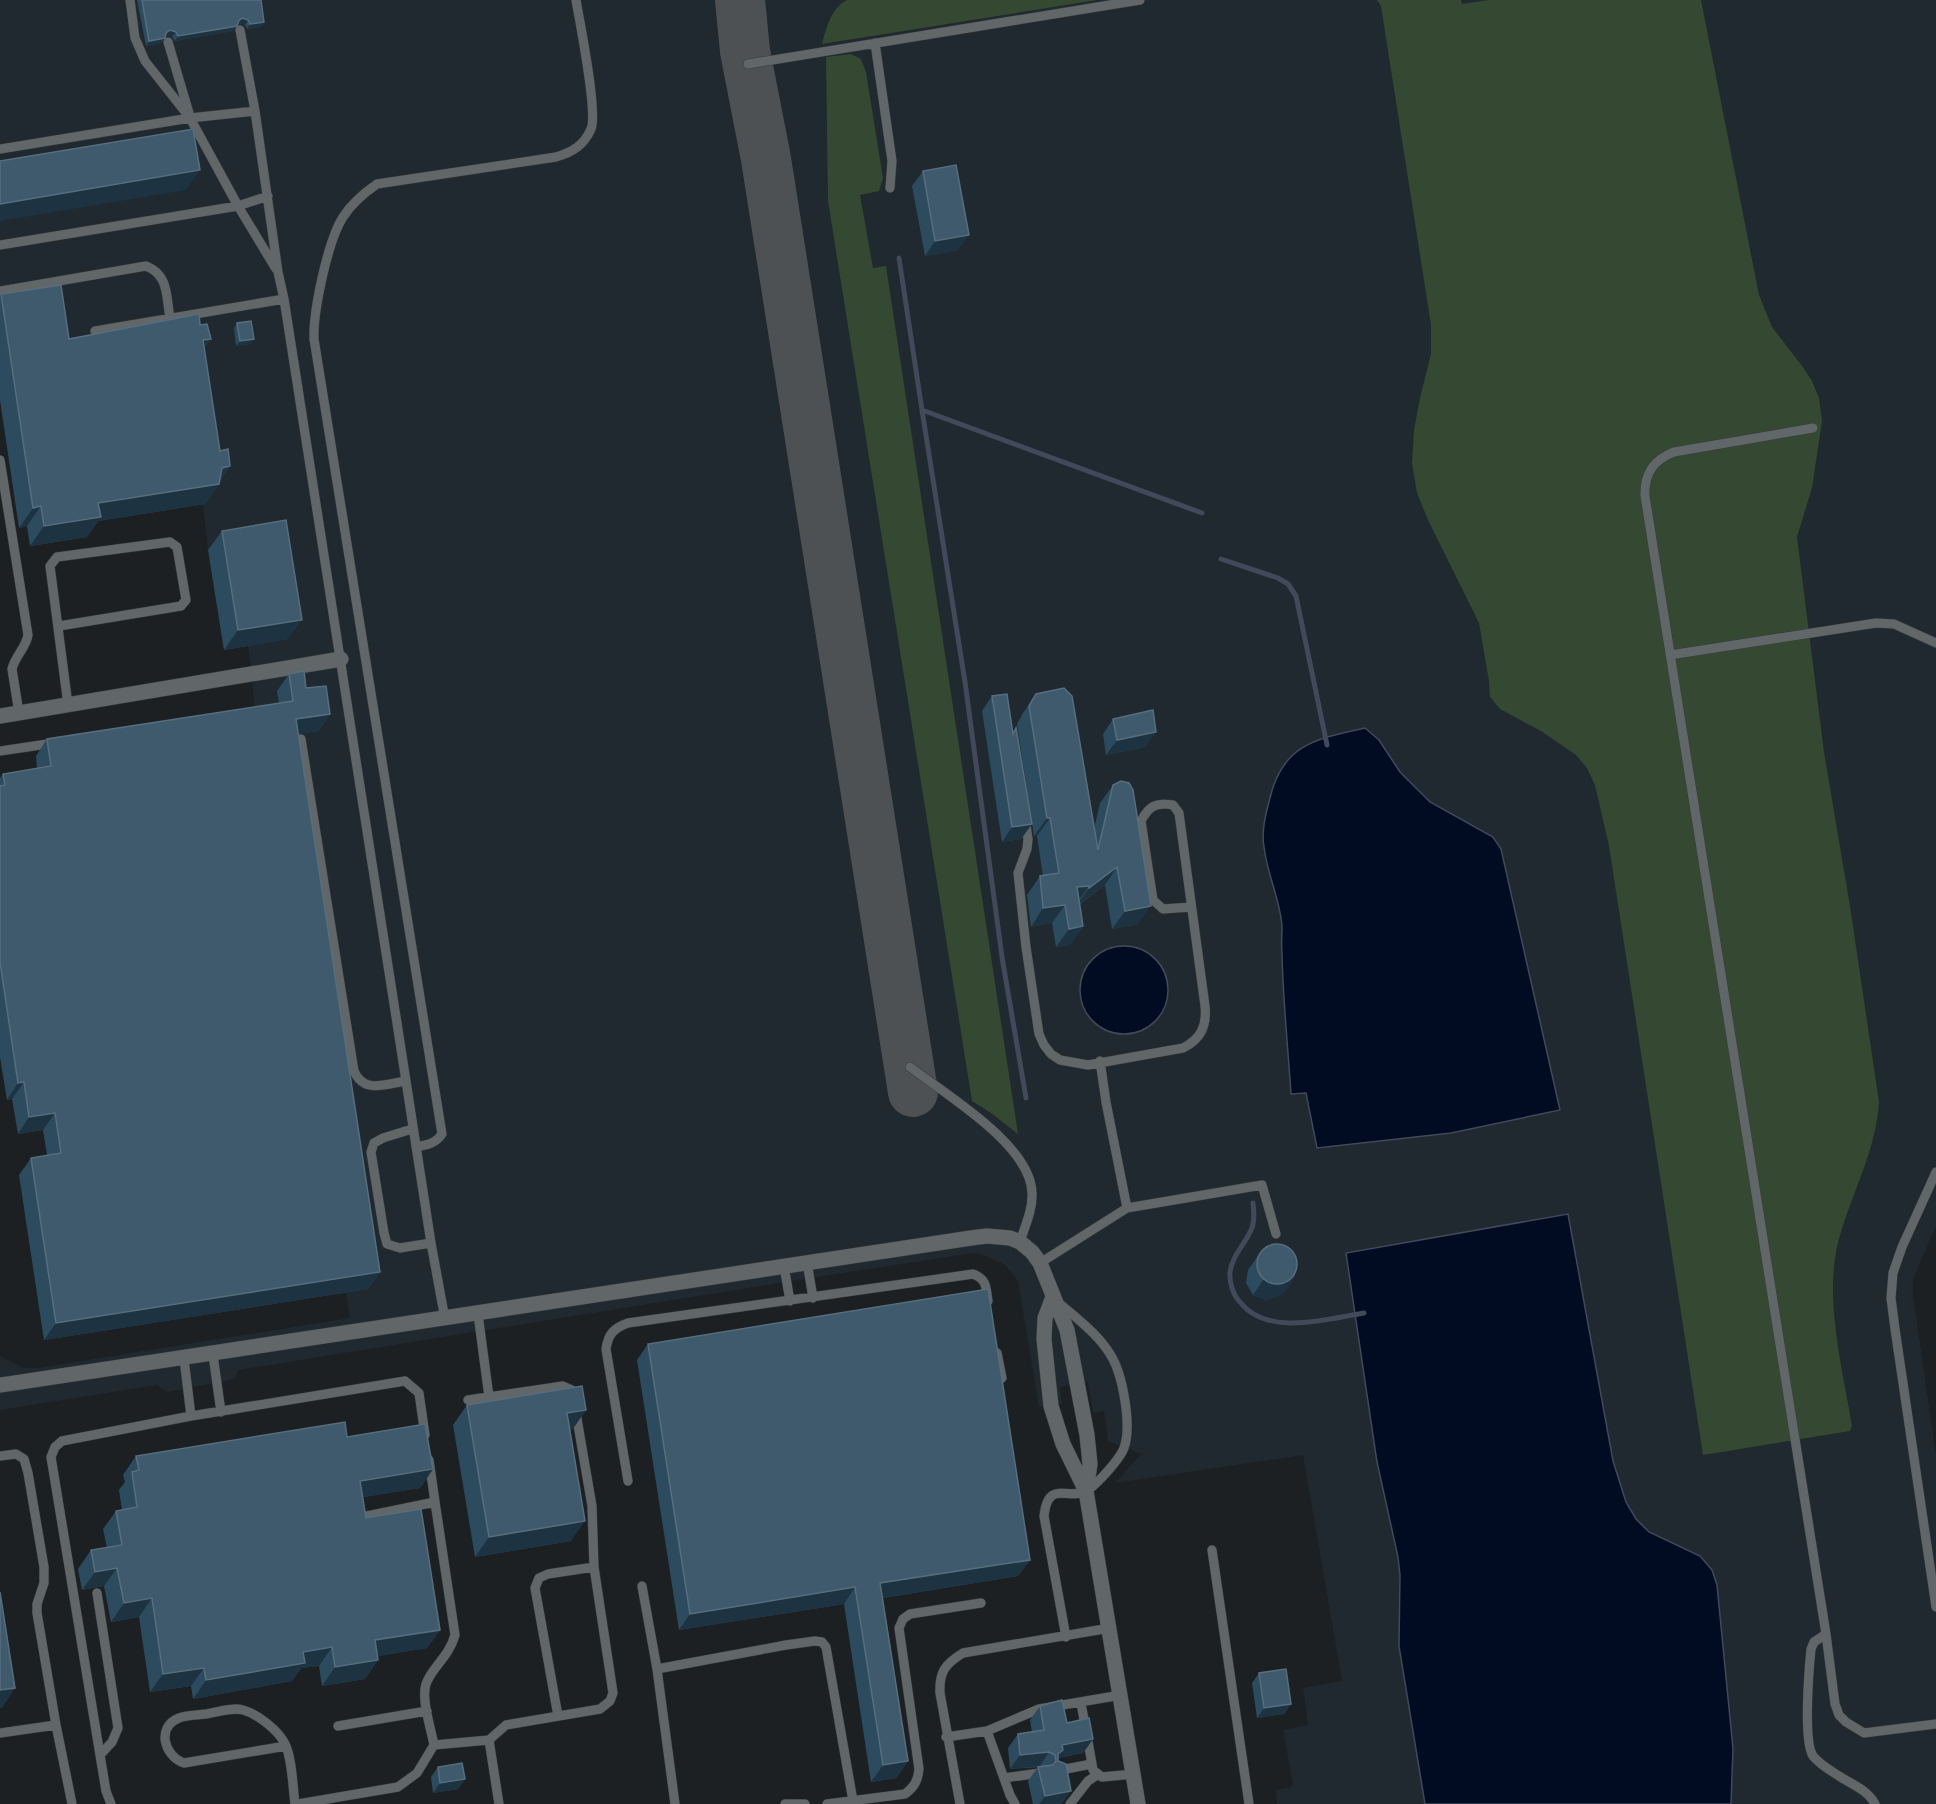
<svg xmlns="http://www.w3.org/2000/svg" width="1936" height="1804" viewBox="0 0 1936 1804" font-family="Ubuntu,sans-serif">
<rect width="100%" height="100%" fill="#1c2023"/>
<path fill="#1f292f" d="M0 0H1936V1226L1913 1279V1295L1936 1456V1804H1277L1276 1790 1289 1788 1293 1784 1283 1730 1308 1725 1303 1688 1342 1681 1303 1455 1115 1483 1141 1454 1108 1441 1104 1411 1093 1413 1088 1382 1060 1387 1062 1404 1039 1407 1018 1281 1005 1265 984 1255 974 1253 810 1278 238 1370 235 1379 167 1392 157 1385 0 1410V1356L24 1368H38L350 1318 346 1293 341 1294 316 1128 255 722 252 674 248 646 224 650 208 550 203 505 205 504 55 359 0 312Z"/>
<path fill="#354831" d="M847 0H1097L822 44C826 29 831 8 847 0Z
M1377 0H1461L1462 4 1489 0H1701L1759 295 1772 327 1802 366 1812 381 1819 398 1822 421 1812 488 1797 537 1824 752 1850 906 1879 1102C1876 1152 1850 1196 1838 1243 1824 1299 1843 1370 1852 1426L1850 1431 1703 1455 1609 846 1595 785 1587 768 1576 755 1541 731 1500 709 1490 697 1489 681 1479 623 1428 520 1417 493 1412 463 1414 430 1420 398 1431 354V325L1381 6Z
M851 54 861 59 866 72 883 178 879 191 860 195 873 268 886 266 1018 1134 991 1113 972 1101 828 201 826 57Z"/>
<path fill="#010b22" stroke="#41495a" stroke-width="1.5" d="M1365 728 1379 740 1400 772 1430 802 1493 837 1501 849 1560 1110 1451 1133 1317 1148 1306 1093 1291 1094C1288 1048 1283 1000 1282 954 1281 944 1282 935 1282 926 1280 899 1267 874 1264 847 1261 832 1265 816 1269 802 1281 745 1314 739 1365 728Z
M1080 990a44 44 0 1 1 88 0a44 44 0 1 1-88 0Z
M1568 1214 1613 1461 1626 1502 1636 1519 1649 1532 1700 1556 1712 1570 1717 1585 1733 1749 1731 1804H1425L1399 1646 1400 1575 1398 1557 1377 1462 1346 1253Z"/>
<g fill="none" stroke-linecap="round" stroke-linejoin="round">
<path stroke="#41495a" stroke-width="5" d="M899 258 922 410 1202 513
M922 410 965 682 1002 957 1026 1098
M1221 559 1278 578 1288 584 1296 596 1327 745
M1253 1203C1254 1212 1255 1222 1251 1230 1245 1244 1232 1256 1230 1272 1229 1282 1233 1295 1240 1302 1267 1337 1327 1319 1364 1313"/>
<path stroke="#4d5154" stroke-width="50" d="M740 0 745 51 766 159 913 1092"/>
<defs>
<path id="lane" d="M130 0 135 38 145 61 190 118 238 206 276 269
M240 30 255 111 278 272 284 299 406 1081
M168 42 189 113
M875 43 892 161 890 188
M748 64 1140 0
M0 149 190 118 255 111
M0 245 238 206 268 196
M0 291 146 266C169 275 166 296 170 318
M95 331 284 299
M1813 428 1674 452C1653 460 1644 474 1645 496L1826 1634 1814 1642 1811 1649C1809 1669 1803 1741 1813 1756 1819 1764 1830 1770 1839 1776 1851 1784 1868 1790 1875 1804
M0 460 28 635C26 648 15 656 12 669L19 713
M59 626 181 606 186 600 177 547 170 542 57 557 50 566 68 705
M1670 655 1876 623 1894 624 1936 643
M301 739 354 1071C364 1094 385 1084 406 1081L431 1243
M0 751 54 743
M1025 819 1028 839 1027 849 1018 873 1026 947 1039 1034 1044 1045 1051 1054 1060 1060 1088 1065 1183 1048C1201 1039 1207 1026 1205 1006L1179 813 1173 805C1156 802 1149 806 1141 821L1153 900 1163 909 1191 907
M1100 1061 1106 1102 1127 1208 1262 1185 1276 1234
M910 1067C945 1094 1031 1145 1032 1193 1033 1209 1025 1226 1020 1242
M412 1129 383 1138 374 1143 371 1152 384 1233 387 1244 400 1248 431 1243 445 1319
M416 1147C427 1145 435 1144 442 1134L314 339C313 311 328 240 343 217 352 203 364 193 377 184L556 157C573 152 584 145 591 129 598 113 580 23 576 0
M1936 1172 1902 1247 1893 1273 1891 1298 1895 1329 1936 1607
M807 1262 813 1298
M1040 1263 1127 1208
M784 1266 790 1301
M1058 1302C1076 1318 1098 1334 1110 1354 1123 1374 1132 1426 1124 1448 1120 1459 1098 1483 1088 1490 1069 1502 1048 1478 1044 1516L1066 1637
M478 1314 489 1397
M997 1353 1002 1378
M213 1355 221 1412
M184 1359 191 1416
M0 1456 16 1454 24 1459 28 1473 44 1567V1583L37 1604V1613L56 1725 0 1733
M429 1460 435 1502
M628 1481 606 1349C608 1334 614 1328 628 1323L973 1274C987 1279 986 1288 988 1301
M362 1517 435 1502 455 1635C449 1657 432 1667 426 1684 421 1699 431 1729 434 1745
M1212 1550 1249 1804
M642 1586 657 1669 675 1804
M97 1593 118 1728 112 1742 100 1755 51 1457 55 1447 62 1441 191 1416 405 1381 419 1393 425 1435
M1826 1634 1835 1704 1839 1715 1846 1722 1864 1733 1936 1724
M657 1669 786 1645 815 1641 822 1642 826 1647 853 1801
M1081 1703 1092 1764
M558 1716 535 1588 539 1578 548 1574 594 1567
M56 1725 72 1804
M338 1726 427 1711
M987 1731 1010 1795 1015 1804
M946 1737 987 1731 1039 1709 1121 1695
M489 1740 499 1804
M286 1746 184 1763C164 1756 156 1727 179 1718 186 1715 198 1715 206 1714 217 1712 233 1707 243 1710 258 1714 279 1731 285 1744 292 1757 293 1789 295 1804
M100 1755 106 1791 111 1804
M1055 1771 1092 1764 1093 1770 1102 1777 1134 1774
M1004 1778 1040 1773
M298 1804 398 1787 417 1773 434 1745 489 1740 506 1725 600 1709 610 1701 613 1693 594 1567 592 1506 572 1390 563 1386 468 1400
M785 1804H805
M827 1804 905 1794C914 1787 918 1781 919 1769L899 1628 903 1619 910 1614 981 1603
M960 1804 940 1693C939 1672 945 1664 963 1653L1110 1628
M1070 1804 1088 1781 1097 1775"/>
<path id="street" d="M0 716 341 659
M1053 1297 1045 1318 1044 1339 1051 1406 1063 1444 1086 1491
M0 1385C324 1339 647 1286 971 1238L987 1236 1010 1238 1020 1242 1032 1252 1040 1263 1067 1330 1087 1435 1090 1464 1086 1491 1138 1804"/>
</defs>
<use href="#lane" stroke="#393c3e" stroke-width="10"/>
<use href="#street" stroke="#393c3e" stroke-width="16"/>
<use href="#lane" stroke="#616669" stroke-width="9"/>
<use href="#street" stroke="#616669" stroke-width="15"/>
</g>
<path fill="#2d4b5e" d="M137 0H261L264 22 261 27 247 29 245 25 239 23 238 24 233 31 175 41 172 37 167 35 161 43 146 46Z
M923 171 958 250 925 256 912 186Z
M1 294 69 339 200 325 211 339 204 349 220 451 230 466 220 481 219 484 205 504 98 521 87 537 30 546 27 526 19 528 0 400V295Z
M237 323 254 339 250 344 236 346 234 328Z
M222 531 288 639 224 650 208 550Z
M289 674 306 688 330 714 318 731 298 734 380 1272 368 1289 44 1340 19 1175 31 1158 47 1155 43 1130 18 1134 12 1099 7 1100 0 1057V778L3 774 37 768 36 756 47 739 279 703 277 691Z
M1036 694 1094 829 1100 803 1113 785 1138 924 1112 929 1105 885 1080 904 1083 926 1070 945 1056 947 1052 923 1031 927 1027 895 1040 876H1043L1037 836H1034L1017 724 1023 713Z
M992 696 1013 733 1016 728 1032 824 1021 839 1002 842 982 711Z
M1113 719 1146 747 1106 755 1103 734Z
M1262 1250 1295 1276 1285 1291 1279 1296 1266 1300 1253 1295 1246 1283 1248 1270Z
M648 1344 1030 1560 1018 1576 883 1598 908 1761 896 1778 871 1782 844 1604 679 1630 637 1360Z
M467 1405 586 1410 572 1430H570L571 1541 475 1557 453 1425Z
M347 1437 433 1469 420 1488 363 1497 366 1518 440 1630 427 1648 377 1656 378 1660 365 1679 322 1686 319 1666 301 1668 292 1681 193 1699 191 1686 150 1692 139 1617 111 1622 104 1586 82 1590 78 1569 91 1550 107 1548 103 1529 116 1511 122 1510 119 1490 125 1482 123 1475 136 1456Z
M1259 1673 1291 1704 1284 1714 1257 1718 1252 1683Z
M1040 1706 1093 1739 1083 1753 1058 1758 1071 1791 1061 1804H1033L1028 1781 1038 1767H1041L1010 1769 1008 1748 1018 1734 1032 1732 1030 1720Z
M438 1767 465 1779 458 1789 433 1793 431 1777Z"/>
<path fill="#1e3341" d="M243 18 248 20 245 25 239 23 235 25 239 20Z
M264 22 261 27 247 29 250 24Z
M237 26 233 31 175 41 178 36Z
M170 30 176 32 172 37 167 35 163 38 166 33Z
M165 38 161 43 146 46 149 41Z
M200 170 186 190 0 221V204Z
M969 235 958 250 925 256 935 241Z
M211 339 197 359 203 340Z
M254 339 250 344 236 346 240 341Z
M230 466 217 485 219 484 205 504 98 521 87 537 30 546 44 526 98 503Z
M41 506 27 526 19 528 33 508Z
M302 620 288 639 224 650 238 630Z
M330 714 318 731 284 736 296 719Z
M1156 732 1146 747 1106 755 1117 740Z
M1047 818H1050L1037 836H1034Z
M1032 824 1021 839 1002 842 1012 827Z
M1117 867 1105 885 1076 906 1089 888Z
M1089 886 1076 904 1065 905 1052 923 1031 927 1043 908 1077 887Z
M1151 906 1138 924 1112 929 1125 911Z
M1083 926 1070 945 1056 947 1069 929Z
M24 1082 12 1099 7 1100 18 1083Z
M55 1113 43 1130 18 1134 29 1117Z
M380 1272 368 1289 44 1340 56 1323Z
M1295 1276 1285 1291 1279 1296 1266 1300 1253 1295 1263 1280Z
M586 1410 572 1430 553 1433 567 1413Z
M433 1469 420 1488 347 1500 360 1481Z
M585 1521 571 1541 475 1557 489 1537Z
M1030 1560 1018 1576 869 1600 880 1583Z
M117 1568 104 1586 82 1590 95 1572Z
M855 1587 844 1604 679 1630 690 1614Z
M152 1598 139 1617 111 1622 124 1603Z
M440 1630 427 1648 362 1659 375 1640Z
M332 1647 319 1666 301 1668 292 1681 193 1699 206 1680 303 1652Z
M378 1660 365 1679 322 1686 335 1667Z
M204 1668 191 1686 150 1692 163 1674Z
M15 1688 2 1708H0V1690Z
M1291 1704 1284 1714 1257 1718 1264 1708Z
M1093 1739 1083 1753 1057 1758 1055 1755 1062 1745Z
M1049 1752 1040 1766 1010 1769 1020 1755Z
M908 1761 896 1778 871 1782 883 1765Z
M465 1779 458 1789 433 1793 440 1783Z
M1071 1791 1061 1804H1039L1045 1796Z"/>
<path fill="#3f5a6c" stroke="#576e7e" stroke-width="1.5" d="M142 0H261L264 22 250 24 248 20 243 18 239 20 237 26 178 36 176 32 170 30 166 33 165 38 149 41Z
M193 129 200 170 0 204V161Z
M956 165 969 235 935 241 923 171Z
M61 285 69 339 199 314 200 325 207 324 211 339 203 340 220 451 228 449 230 466 222 468 219 484 98 503 101 517 44 526 41 506 33 508 1 294Z
M251 321 254 339 240 341 237 323Z
M286 520 302 620 238 630 222 531Z
M304 671 306 688 326 686 330 714 296 719 380 1272 56 1323 31 1158 61 1153 55 1113 29 1117 24 1082 18 1083 0 962V786L5 785 3 774 51 766 47 739 293 701 289 674Z
M1064 688 1072 696 1098 850 1113 785 1121 781 1129 783 1133 790 1151 906 1125 911 1117 867 1089 888V886L1077 887 1083 926 1069 929 1065 905 1043 908 1040 876 1059 873 1050 818H1047L1029 706 1036 694Z
M1007 694 1013 734 1016 728 1032 824 1012 827 992 696Z
M1153 710 1156 732 1117 740 1113 719Z
M1257 1264a20 20 0 1 1 40 0a20 20 0 1 1-40 0Z
M988 1289 1030 1560 880 1583 908 1761 883 1765 855 1587 690 1614 648 1344Z
M582 1386 586 1410 567 1413 585 1521 489 1537 467 1405Z
M345 1422 347 1437 425 1424 433 1469 360 1481 366 1518 421 1509 440 1630 375 1640 378 1660 335 1667 332 1647 303 1652 305 1663 206 1680 204 1668 163 1674 152 1598 124 1603 117 1568 95 1572 91 1550 122 1545 116 1511 137 1507 132 1472 139 1470 136 1456Z
M0 1592 15 1688 0 1690Z
M1286 1669 1291 1704 1264 1708 1259 1673Z
M1062 1700 1067 1723 1089 1718 1093 1739 1062 1745 1063 1750 1058 1754V1761L1066 1764 1071 1791 1045 1796 1038 1767 1053 1765 1056 1761 1055 1755 1049 1752 1020 1755 1018 1734 1044 1730 1040 1706Z
M462 1763 465 1779 440 1783 438 1767Z"/>
</svg>
